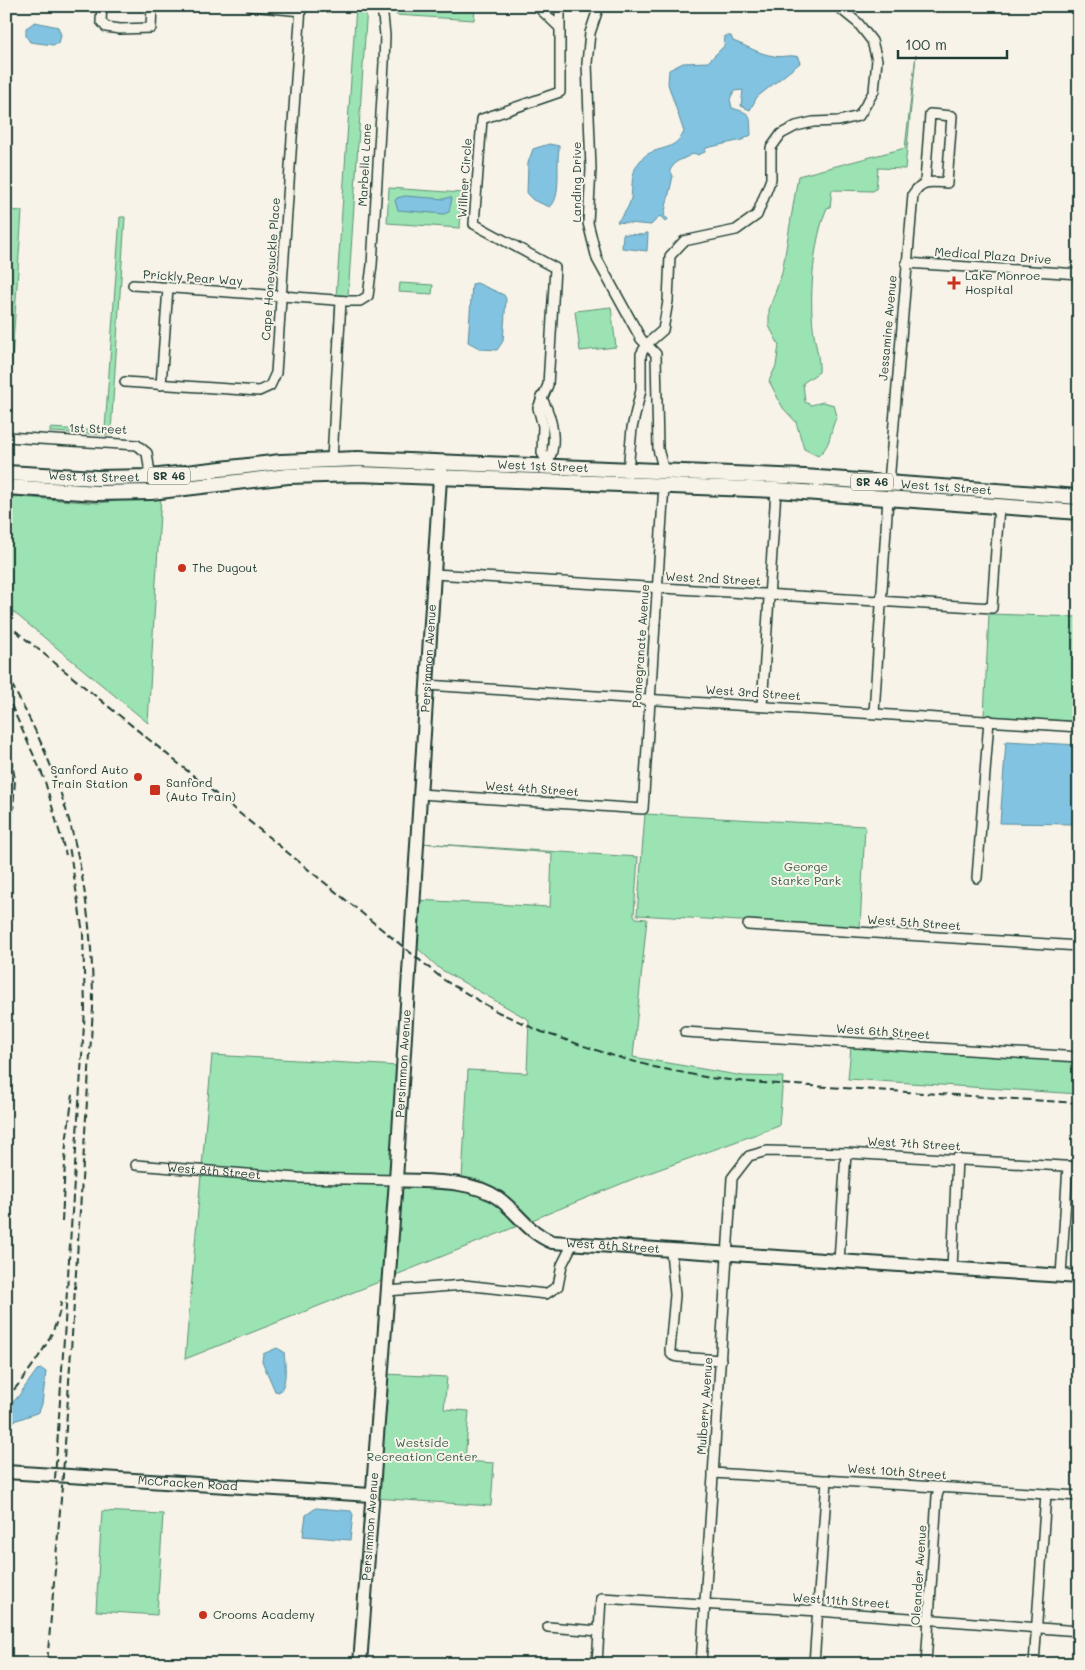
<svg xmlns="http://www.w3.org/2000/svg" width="1085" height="1670" viewBox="0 0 1085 1670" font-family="Mali,sans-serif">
<rect width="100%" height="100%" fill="#f7f3e8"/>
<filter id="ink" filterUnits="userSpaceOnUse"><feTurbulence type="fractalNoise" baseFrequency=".02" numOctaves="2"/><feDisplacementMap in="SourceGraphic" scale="10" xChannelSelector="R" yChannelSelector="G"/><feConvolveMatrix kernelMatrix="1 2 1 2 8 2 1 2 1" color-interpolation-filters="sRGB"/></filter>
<g filter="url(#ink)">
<path fill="#9be3b2" stroke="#5d9073" d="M356 6H367L348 297 335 317 333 342Z
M396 6H475L474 20 396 15Z
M916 55 905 169 878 168 876 189 873 191 832 190 830 207 827 208C814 237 809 295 813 326 814 342 820 356 819 372L803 383 805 402 811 405 823 402 834 405 837 416C828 434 833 443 818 456L804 449 796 422 783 408 769 381 776 366 779 345 769 326V310L782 273 798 176 905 148Z
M389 188 462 193 460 228 387 223Z
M6 210 22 211 10 389 6 388Z
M120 217H125L111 431 113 435 50 432V428L102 431 105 429Z
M400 283 433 285 432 294 399 292Z
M611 307 616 347 580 351 575 311Z
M161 495 148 723 6 606V496L99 503Z
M989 614 1079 617V722L984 716Z
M645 814 865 826 860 928 637 915Z
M420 843 638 857 634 915 636 918 647 919 633 1057 743 1076 783 1077 779 1126 638 1177 527 1222 462 1179 468 1070 527 1073 529 1020 440 969 413 944 416 900 550 907 552 853Z
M851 1047 1079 1062V1094L848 1079Z
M212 1055 399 1066 392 1176 297 1174 202 1166Z
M201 1175 391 1184 384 1280 185 1359Z
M399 1185 466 1190 495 1201 520 1225 391 1277Z
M385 1374 447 1377 444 1409 469 1411 465 1461 494 1463 491 1506 375 1498Z
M102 1511 163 1514 157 1615 96 1611Z"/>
<path fill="#82c3e2" stroke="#5a8d9c" d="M35 22 58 27 61 35 59 43 53 45 30 42 26 36V28Z
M725 36H731L733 41C747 46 759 54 774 56 782 58 790 54 798 57L800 63 757 97 750 110 741 106 743 90 734 91 730 99 732 108C752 114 750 113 751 135L742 140 706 148 705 152 697 155 695 153 676 162 670 170 673 176 664 216 668 219 666 222 660 216 651 225 617 222C623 215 629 208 631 198 633 184 630 173 640 161 653 144 672 155 684 132L668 84 669 70 683 63 708 62 724 46Z
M549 144 559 146V149C556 164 562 198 550 207L533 200 527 194 528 163 533 149Z
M405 196 444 199 450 197 452 198 449 212 444 214 398 210 395 201 397 198Z
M645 233H648L647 251 622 248 623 234 645 235Z
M477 283 504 295 506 299 503 341 497 350 481 349 468 342 472 284Z
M1006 741 1079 745 1076 824 1000 823Z
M277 1348 284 1352C285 1363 288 1384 279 1392L275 1391 262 1361 263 1354Z
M42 1369 46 1372 42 1404 39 1412 6 1424V1408L17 1398 37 1370Z
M316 1508 351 1511 353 1515 350 1540 303 1536 306 1515Z"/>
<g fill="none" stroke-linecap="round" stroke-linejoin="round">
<defs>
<g id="street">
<path d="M102 6 101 21 106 27 120 29 151 28 152 6"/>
<path d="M250 6 301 11"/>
<path d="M537 6 559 27"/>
<path d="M599 6 590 33 587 63 591 169 588 223 597 259 641 339 656 354 658 449 664 471"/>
<path d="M906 263 1079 274"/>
<path d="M133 285 348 301H360L368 296 372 265 384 63 385 35 382 6"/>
<path d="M125 382 259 391 270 386 276 373 301 6"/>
<path d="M161 385 168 288"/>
<path d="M541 397C550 412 556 434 552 451 551 457 547 460 547 466"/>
<path d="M6 437 137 445 147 453 151 480"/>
<path d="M332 459 341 301"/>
<path d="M547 461 542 453 543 426 538 408 548 385 555 268 474 224 482 119 560 92V6"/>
<path d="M628 470 632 428 641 390V354L647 344 663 330 668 301 670 256 684 241 736 230 757 215 771 179V148L781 134 796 126 813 122 839 121 859 116 874 91 877 60 872 41 858 23 837 6"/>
<path d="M889 483 913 194C923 179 931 182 947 183L952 116 930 114 925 182"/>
<path d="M434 574 992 608 999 506"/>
<path d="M426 685 1079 727"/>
<path d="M762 706 776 490"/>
<path d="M874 713 888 498"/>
<path d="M420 794 643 809 664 485"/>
<path d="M977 878 989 720"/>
<path d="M748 925 1079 946"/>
<path d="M685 1032 1079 1057"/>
<path id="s1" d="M136 1165 297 1178 396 1180"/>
<path d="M671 1251 675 1295 670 1350 672 1355 678 1357 721 1360"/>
<path d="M839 1261 846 1153"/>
<path d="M952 1269 957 1158"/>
<path d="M1061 1276 1068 1166"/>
<path d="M387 1291 464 1285 546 1294 558 1286 562 1265 572 1245"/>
<path d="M713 1473 1079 1496"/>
<path d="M548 1627 599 1631"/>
<path d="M597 1664 601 1598 818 1611 1079 1631"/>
<path d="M701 1664 732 1178 749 1156 767 1151 846 1153 1079 1167"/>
<path d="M814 1664 827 1480"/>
<path d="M926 1664 937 1496 940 1487"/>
<path d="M1034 1664 1046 1494"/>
</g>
<g id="secondary">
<path id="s2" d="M396 1180C428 1182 471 1179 498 1198 519 1213 526 1231 552 1242L1079 1277"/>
<path id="s3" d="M6 1472 371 1495"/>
<path id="s4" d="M360 1664 396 1180 441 462"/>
</g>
<g id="primary">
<path id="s5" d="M6 473 97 478 151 477 281 462 358 459 804 477 1079 497"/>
<path d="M6 487 97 493 151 492 288 476 359 474 776 490 1079 512"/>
</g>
</defs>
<use href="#street" stroke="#1f3d34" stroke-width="12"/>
<use href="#secondary" stroke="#1f3d34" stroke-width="16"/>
<use href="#primary" stroke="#1f3d34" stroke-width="18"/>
<use href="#street" stroke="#f7f3e8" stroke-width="9"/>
<use href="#secondary" stroke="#f7f3e8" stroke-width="12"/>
<use href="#primary" stroke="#f7f3e8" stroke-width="14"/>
<path stroke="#1f3d34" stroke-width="2" stroke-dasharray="8 4" stroke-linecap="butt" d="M6 623 444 980 498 1012 542 1032 614 1056 654 1067 710 1078 749 1082 1079 1103
M6 673C19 699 33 724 45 752 80 834 93 919 93 1008L63 1475 47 1664
M6 694 44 778 66 855
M6 734 15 779 6 926
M62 1222 66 1143 73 1094
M6 1399C28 1374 59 1334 61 1301
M55 1479 85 1009 83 933 69 846"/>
</g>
</g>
<g fill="#c8321e" stroke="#f7f3e8" stroke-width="2">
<path d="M951.5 275.5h5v5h5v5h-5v5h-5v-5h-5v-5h5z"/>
<circle cx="182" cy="568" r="5"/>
<circle cx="138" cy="777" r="5"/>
<rect x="149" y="784" width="12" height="12" rx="2.5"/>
<circle cx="203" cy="1615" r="5"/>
</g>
<g text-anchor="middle" stroke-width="4" stroke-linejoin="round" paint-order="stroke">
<g fill="#f7f3e8" stroke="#60746a" stroke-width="1">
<rect x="148" y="467.5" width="42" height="17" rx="4"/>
<rect x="851" y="473.5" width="42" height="17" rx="4"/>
</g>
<g font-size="11" font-weight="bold" fill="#1f3d34">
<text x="169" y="480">SR 46</text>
<text x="872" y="486">SR 46</text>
</g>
<g font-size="12" fill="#1f3d34" stroke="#f7f3e8">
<text transform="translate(365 165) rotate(-87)" y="4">Marbella Lane</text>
<text transform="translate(465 178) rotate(-86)" y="4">Willner Circle</text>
<text transform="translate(577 182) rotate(-90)" y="4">Landing Drive</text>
<text transform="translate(993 256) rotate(4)" y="4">Medical Plaza Drive</text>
<text transform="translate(271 269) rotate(-86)" y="4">Cape Honeysuckle Place</text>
<text transform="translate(193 278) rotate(4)" y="4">Prickly Pear Way</text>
<text transform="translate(888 328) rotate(-85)" y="4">Jessamine Avenue</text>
<text transform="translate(98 429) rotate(2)" y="4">1st Street</text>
<text dy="4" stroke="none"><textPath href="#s5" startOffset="538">West 1st Street</textPath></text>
<text dy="4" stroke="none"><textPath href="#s5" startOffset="88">West 1st Street</textPath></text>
<text dy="4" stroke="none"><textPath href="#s5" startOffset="942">West 1st Street</textPath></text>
<text transform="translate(713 579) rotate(3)" y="4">West 2nd Street</text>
<text transform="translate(641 646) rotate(-86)" y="4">Pomegranate Avenue</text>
<text dy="4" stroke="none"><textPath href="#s4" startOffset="1008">Persimmon Avenue</textPath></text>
<text transform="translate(753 693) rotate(4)" y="4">West 3rd Street</text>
<text transform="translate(532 789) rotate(4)" y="4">West 4th Street</text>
<text transform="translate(914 923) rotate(4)" y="4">West 5th Street</text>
<text transform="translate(883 1032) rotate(4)" y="4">West 6th Street</text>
<text dy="4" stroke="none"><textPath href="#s4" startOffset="602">Persimmon Avenue</textPath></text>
<text transform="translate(914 1144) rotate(3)" y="4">West 7th Street</text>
<text dy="4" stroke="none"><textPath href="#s1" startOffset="78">West 8th Street</textPath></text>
<text dy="4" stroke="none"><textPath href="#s2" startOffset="236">West 8th Street</textPath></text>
<text transform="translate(705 1406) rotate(-86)" y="4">Mulberry Avenue</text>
<text transform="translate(897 1472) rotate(4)" y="4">West 10th Street</text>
<text dy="4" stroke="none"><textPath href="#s3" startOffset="182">McCracken Road</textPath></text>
<text dy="4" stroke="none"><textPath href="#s4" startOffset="138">Persimmon Avenue</textPath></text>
<text transform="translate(919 1575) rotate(-86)" y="4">Oleander Avenue</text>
<text transform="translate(841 1601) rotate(4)" y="4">West 11th Street</text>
</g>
<g font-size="12" fill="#1f3d34" stroke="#f7f3e8" text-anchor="start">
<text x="965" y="280">Lake Monroe<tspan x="965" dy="14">Hospital</tspan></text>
<text x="192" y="572">The Dugout</text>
<text x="128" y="774" text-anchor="end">Sanford Auto<tspan x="128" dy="14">Train Station</tspan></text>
<text x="166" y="787">Sanford<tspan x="166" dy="14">(Auto Train)</tspan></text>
<text x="213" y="1619">Crooms Academy</text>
</g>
<g font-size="12" fill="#385e4d" stroke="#f7f3e8">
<text x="806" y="871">George<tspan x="806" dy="14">Starke Park</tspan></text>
<text x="422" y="1447">Westside<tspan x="422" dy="14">Recreation Center</tspan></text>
</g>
</g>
<rect width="1085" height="1670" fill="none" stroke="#f7f3e8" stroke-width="25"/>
<rect x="12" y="12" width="1060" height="1645" fill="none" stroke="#1f3d34" stroke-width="2" filter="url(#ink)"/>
<path d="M898 50v8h109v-8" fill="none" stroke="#1f3d34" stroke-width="2.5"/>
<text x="905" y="50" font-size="15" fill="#1f3d34" stroke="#f7f3e8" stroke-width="4" paint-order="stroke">100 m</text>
</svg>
